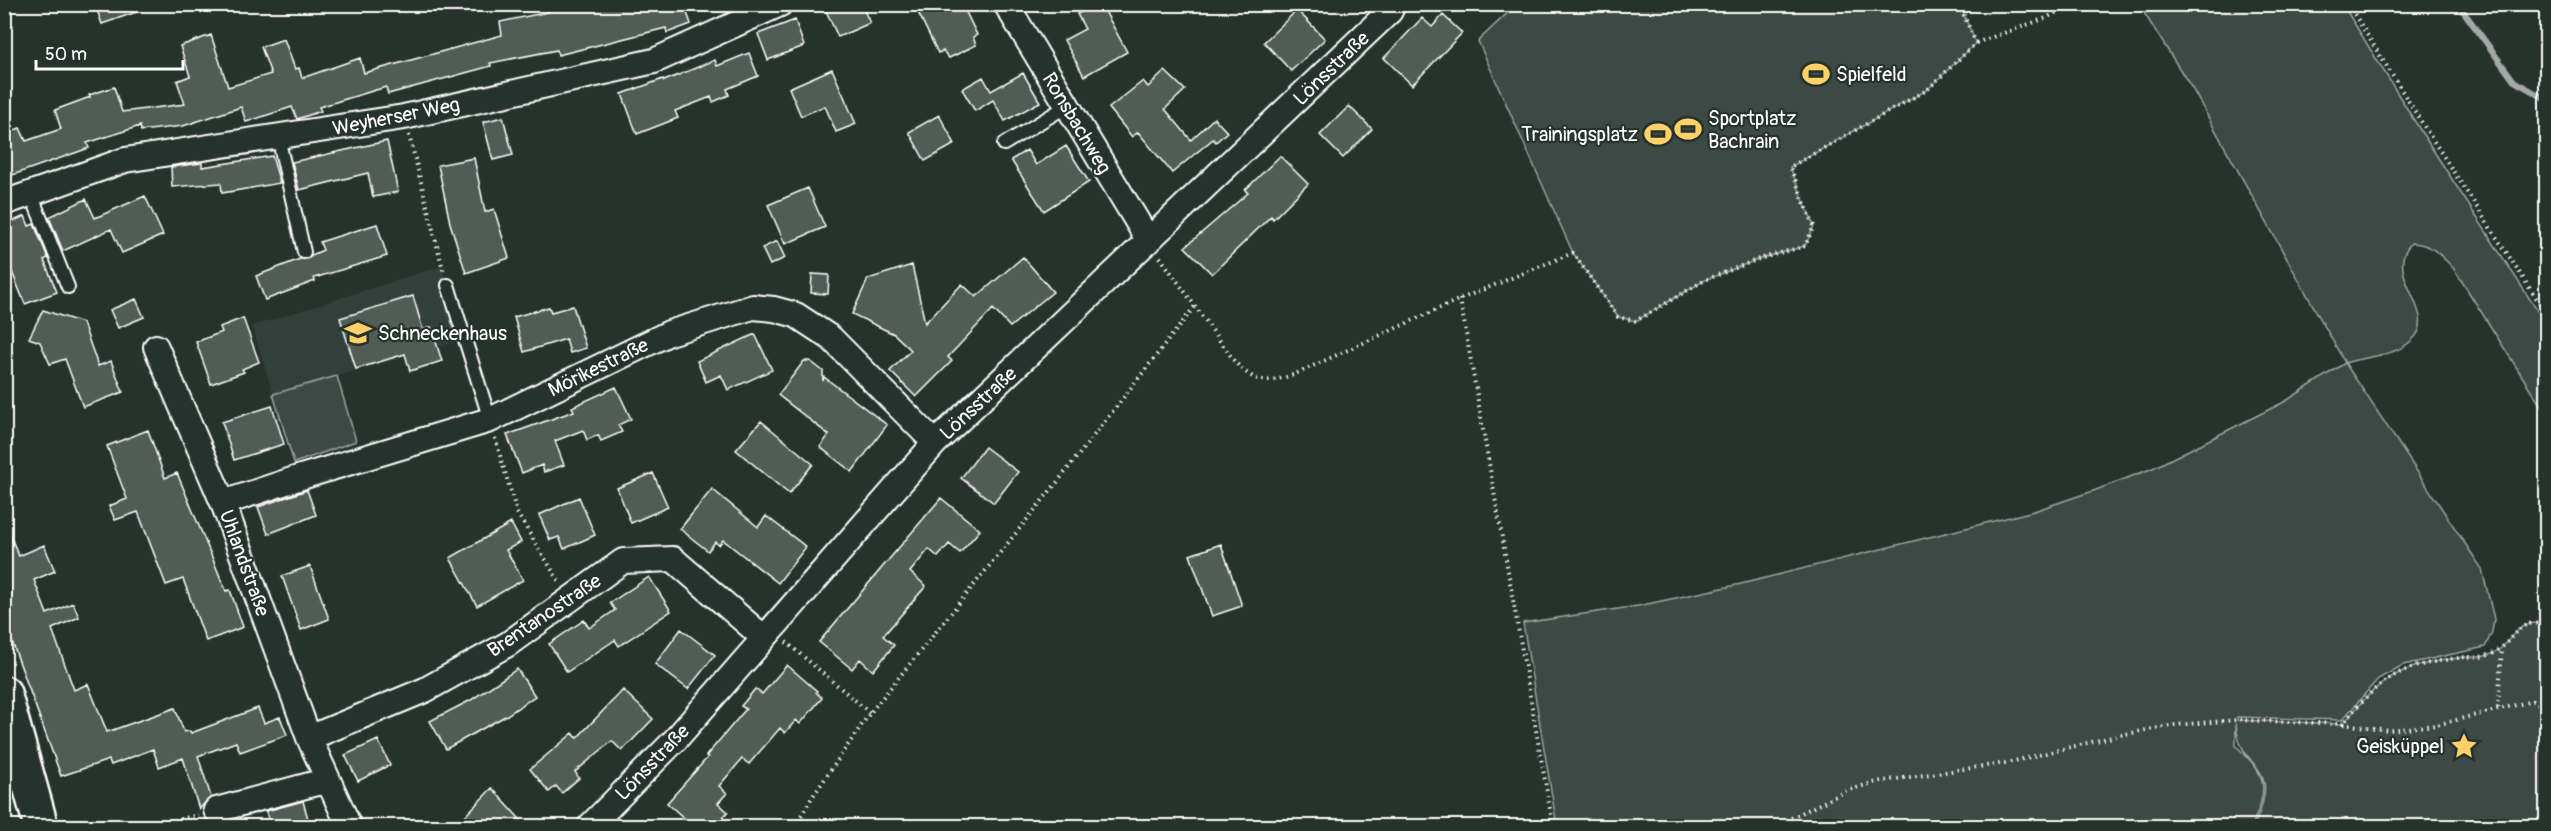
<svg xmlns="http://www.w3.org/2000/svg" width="2551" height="831" viewBox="0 0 2551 831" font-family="Pangolin,sans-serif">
<rect width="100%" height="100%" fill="#26332d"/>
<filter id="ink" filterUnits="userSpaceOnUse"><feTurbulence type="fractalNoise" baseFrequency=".0167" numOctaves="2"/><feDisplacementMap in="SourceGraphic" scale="12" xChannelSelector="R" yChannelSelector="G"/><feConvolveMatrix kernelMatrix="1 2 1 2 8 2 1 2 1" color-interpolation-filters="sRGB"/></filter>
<g filter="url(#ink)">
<path fill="#333f3a" d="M442 266 463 340 273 394 252 326Z"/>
<path fill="#3e4944" stroke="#9ea4a2" stroke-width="1.5" d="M1959 4 1976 43 1927 90 1790 167 1814 226 1805 246 1759 259 1705 280 1636 321 1618 317 1573 253 1478 41 1516 5Z
M2139 5H2343L2422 133 2546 324V414L2454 269C2441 255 2431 243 2411 243 2381 276 2443 314 2411 341 2394 357 2366 356 2345 363L2482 569 2494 619 2492 632 2485 647 2403 665 2378 679 2342 720 2237 717V720L2343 724C2380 678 2398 666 2458 658 2467 656 2476 658 2485 656 2507 652 2510 629 2529 624 2535 622 2541 625 2546 623V826H2254C2285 758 2239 775 2236 723V746C2268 776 2269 786 2252 826H1557L1523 623 1638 606 1741 584 2034 511 2096 490 2153 468 2286 401 2345 363 2193 90Z
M337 376 356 441 294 463 273 394Z"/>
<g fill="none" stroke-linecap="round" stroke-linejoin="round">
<path stroke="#a4a9a7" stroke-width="6" d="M2458 4 2514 81 2546 99"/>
</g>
<path fill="#515c57" stroke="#fff" stroke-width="1.5" d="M95 4H151V7L102 24Z
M546 4H684L691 24 667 33 666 28 558 55 557 50 490 63 491 66 388 94 386 87 319 107 321 111 297 119 292 107 246 122 241 107 183 126 141 131 140 126 87 143 89 148 4 178V134L20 128 26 141 61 129 55 110 90 97 89 95 114 87 122 112 185 104 177 81 190 76 180 46 211 35 228 87 271 74 261 47 284 39 295 69 299 68 302 78 360 58 364 73 502 35 500 22 548 12Z
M823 4H861L870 23 838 37Z
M914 4H962L977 35 973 37 976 45 949 58 943 51 938 53Z
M1095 4H1101L1127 52 1084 76 1064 40 1085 29 1077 14Z
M1297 10 1325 39 1291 71 1264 42Z
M1443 15 1462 33 1412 85 1384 58 1422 18 1432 27Z
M795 20 804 46 768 60 758 34Z
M749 53 758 76 727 89 729 95 713 102 711 97 675 111 678 118 637 134 622 94 663 79 664 81 715 60 717 66Z
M832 69 856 124 836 132 825 106 801 116 789 88Z
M1165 71 1185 90 1165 109 1191 140 1214 118 1227 132 1216 142 1213 139 1172 173 1138 132 1132 137 1109 108 1143 81 1148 87Z
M1023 73 1040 102 1005 121 993 100 975 111 962 89 983 77 991 91Z
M1349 106 1372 129 1343 158 1320 135Z
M939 115 955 144 925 161 909 132Z
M503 117 513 155 493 160 483 122Z
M387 141 398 192 373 197 368 173 299 190 292 162Z
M1066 146 1089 182 1044 211 1011 160 1027 150 1036 165Z
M272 156 280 183 222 193 221 183 172 187 171 167 202 163V167Z
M1280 156 1308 184 1273 219 1271 216 1212 274 1185 247 1248 193 1245 190Z
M474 158 485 212 494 209 509 258 466 273 450 223 438 165Z
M808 188 825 227 785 244 768 205Z
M145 196 163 235 122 253 111 229 63 251 49 217 86 199 95 218Z
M25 216 29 226 34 224 48 258 44 260 57 292 25 304 4 252V225Z
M377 224 387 256 314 278 315 281 265 300 256 276 300 259 309 258 312 255 323 250 320 242Z
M777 241 785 258 770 265 762 248Z
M1023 257 1053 292 1010 327 993 309 948 357 952 361 916 397 890 371 911 350 894 334 852 314 868 279 912 265 925 323 962 284 976 297Z
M812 274 829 275 828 294 811 293Z
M413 296 423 330 431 327 442 361 410 371 405 354 356 369 340 318Z
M136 299 144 317 118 328 110 310Z
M573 306 586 348 570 353 566 339 524 352 514 317 549 307 551 312Z
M43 310 83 323 98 366 111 361 123 392 83 407 65 359 50 364 40 342 29 338Z
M243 318 259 362 242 369 244 372 211 384 196 342 222 332 220 327Z
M755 334 772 370 728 390 721 375 706 382 697 361Z
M804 361H810L823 371V381L824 377 887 425 852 472 820 447 829 435 778 395Z
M616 387 631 419 618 425 622 432 601 441 598 435 587 440 583 430 555 441 564 465 544 472 542 465 522 473 507 435 574 411 572 407Z
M272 406 284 444 234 460 222 422Z
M761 421 813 464 789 494 736 450Z
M148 430 165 478 177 473 226 591 230 590 243 627 206 641 183 579 166 585 138 512 115 520 109 506 127 499 107 446Z
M985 447 1018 472 994 503 961 478Z
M653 473 668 507 631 523 617 488Z
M712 489 758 527 766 516 806 547 778 583 723 540 719 545 715 542 708 551 680 529Z
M307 490 316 515 268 534 258 507Z
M579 497 595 535 564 549 559 537 550 540 539 515Z
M941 498 980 530 960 553 949 544 938 557 929 549 910 572 926 586 883 636 894 645 873 671 860 659 852 669 819 642Z
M4 522 19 556 44 545 55 571 34 580 47 614 73 603 79 617 52 629 74 690 88 684 107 732 175 708 184 732 190 731 191 733 258 708 264 723 280 717 287 735 240 752 236 742 198 756 211 797 199 809 183 758 159 767 153 749 111 765 109 760 61 776 4 620Z
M511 523 521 542 506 550 523 580 477 606 450 558Z
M1221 544 1242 606 1212 616 1190 555Z
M310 566 329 619 301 630 282 576Z
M649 577 671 611 619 646 615 640 567 672 549 644 584 620 589 628 615 610 610 603Z
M681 629 715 655 688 689 655 664Z
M787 665 817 691 816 692 822 698 800 724 796 720 785 733 780 728 749 764 742 759 719 786 727 793 718 803 728 812 715 826H693L667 803 708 757 706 756 746 709 741 706 755 689 762 694Z
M517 669 535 696 507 715 446 749 430 721 471 700Z
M623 690 653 719 622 751 612 741 575 772 579 778 562 793 556 786 549 792 530 769 573 733 577 738Z
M378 740 390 765 358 781 345 755Z
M492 788 526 826H474L465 816Z
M303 801 310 826H270L266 811Z"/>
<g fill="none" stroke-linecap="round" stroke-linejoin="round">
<defs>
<path id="lane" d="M278 137 304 252
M1004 144 1067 106
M31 194 68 287
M448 285 490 420"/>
<path id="street" d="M1006 4 1149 241
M4 203 125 160 404 117 654 61 780 4
M156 347 223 503 309 738 349 826
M223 503 298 478 490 420 669 333 753 307 774 309 796 315 831 338 935 443
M309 738 425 690 508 644 623 561 673 559 764 638
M216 810 328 780
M590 826 675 740 935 443 1390 11 1393 4"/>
<path id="secondary" d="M4 693 41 826"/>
</defs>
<use href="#lane" stroke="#fff" stroke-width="16"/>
<use href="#street" stroke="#fff" stroke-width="28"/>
<use href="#secondary" stroke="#fff" stroke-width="38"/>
<path stroke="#fff" stroke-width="4" stroke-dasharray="1.5 4.5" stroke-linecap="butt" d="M2348 4 2427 131 2546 313
M1976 43 2046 18 2072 4
M409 135 444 273
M1160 257 1235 362C1256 384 1265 383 1293 375L1460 299 1573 253 1618 317 1636 321 1705 280 1759 259 1805 246 1814 226 1790 167 1927 90 1976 43 1959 4
M1460 299 1553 826
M495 438 517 513 560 583
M786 642 870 713
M2498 708 2502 649
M2343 724 2389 730 2436 725 2532 701 2546 706
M151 826 198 815
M795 826 811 799 870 713 1059 480 1195 306
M1775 826 1846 791 1876 782 2006 763 2120 735 2175 725 2237 720 2343 724C2379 678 2399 666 2458 658 2467 656 2476 658 2485 656 2507 652 2511 629 2529 624 2535 622 2541 625 2546 623"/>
<use href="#lane" stroke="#26332d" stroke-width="12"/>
<use href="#street" stroke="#26332d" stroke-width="24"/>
<use href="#secondary" stroke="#26332d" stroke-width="33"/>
</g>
</g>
<defs>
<symbol id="stadium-bare" viewBox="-9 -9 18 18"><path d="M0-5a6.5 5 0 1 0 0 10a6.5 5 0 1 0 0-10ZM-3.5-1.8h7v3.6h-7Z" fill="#ffd166" stroke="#26332d" stroke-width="2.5" paint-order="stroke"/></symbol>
<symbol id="school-bare" viewBox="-9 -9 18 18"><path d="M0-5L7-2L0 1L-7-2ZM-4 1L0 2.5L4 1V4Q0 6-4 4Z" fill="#ffd166" stroke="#26332d" stroke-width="2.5" paint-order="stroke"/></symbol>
<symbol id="sight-bare" viewBox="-9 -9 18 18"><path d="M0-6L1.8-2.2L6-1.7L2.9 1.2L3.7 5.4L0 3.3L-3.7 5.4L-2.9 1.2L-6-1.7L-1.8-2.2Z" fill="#ffd166" stroke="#26332d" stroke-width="2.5" paint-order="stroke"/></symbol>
</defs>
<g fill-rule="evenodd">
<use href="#stadium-bare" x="1797" y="55" width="38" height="38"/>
<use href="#stadium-bare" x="1669" y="110" width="38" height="38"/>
<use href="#stadium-bare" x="1639" y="115" width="38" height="38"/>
<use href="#school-bare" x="339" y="314" width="38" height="38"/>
<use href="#sight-bare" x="2445" y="727" width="38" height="38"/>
</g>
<g text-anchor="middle" stroke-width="4.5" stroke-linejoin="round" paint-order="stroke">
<g font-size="20" fill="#fff" stroke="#26332d">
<text transform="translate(1331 68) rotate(-44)" y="7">Lönsstraße</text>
<text transform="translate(396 116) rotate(-11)" y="7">Weyherser Weg</text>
<text transform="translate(1077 123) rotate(59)" y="7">Ronsbachweg</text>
<text transform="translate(598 367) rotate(-26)" y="7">Mörikestraße</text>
<text transform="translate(978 403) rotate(-43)" y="7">Lönsstraße</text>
<text transform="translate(245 563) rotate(70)" y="7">Uhlandstraße</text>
<text transform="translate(544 615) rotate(-34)" y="7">Brentanostraße</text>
<text transform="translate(652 762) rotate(-46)" y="7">Lönsstraße</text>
</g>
<g font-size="20" fill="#fff" stroke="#26332d" text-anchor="start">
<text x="1836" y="81">Spielfeld</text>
<text x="1708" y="125">Sportplatz<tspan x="1708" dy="23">Bachrain</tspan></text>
<text x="1638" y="141" text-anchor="end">Trainingsplatz</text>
<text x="378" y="340">Schneckenhaus</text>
<text x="2444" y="753" text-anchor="end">Geisküppel</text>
</g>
</g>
<rect width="2551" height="831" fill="none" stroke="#26332d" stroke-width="24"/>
<rect x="12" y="12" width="2527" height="807" fill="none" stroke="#fff" stroke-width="2" filter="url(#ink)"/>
<path d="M36 60v9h147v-9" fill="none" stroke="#ffffff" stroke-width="3"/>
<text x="45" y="60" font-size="18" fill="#ffffff" stroke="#26332d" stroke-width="4.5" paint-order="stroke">50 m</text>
</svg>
